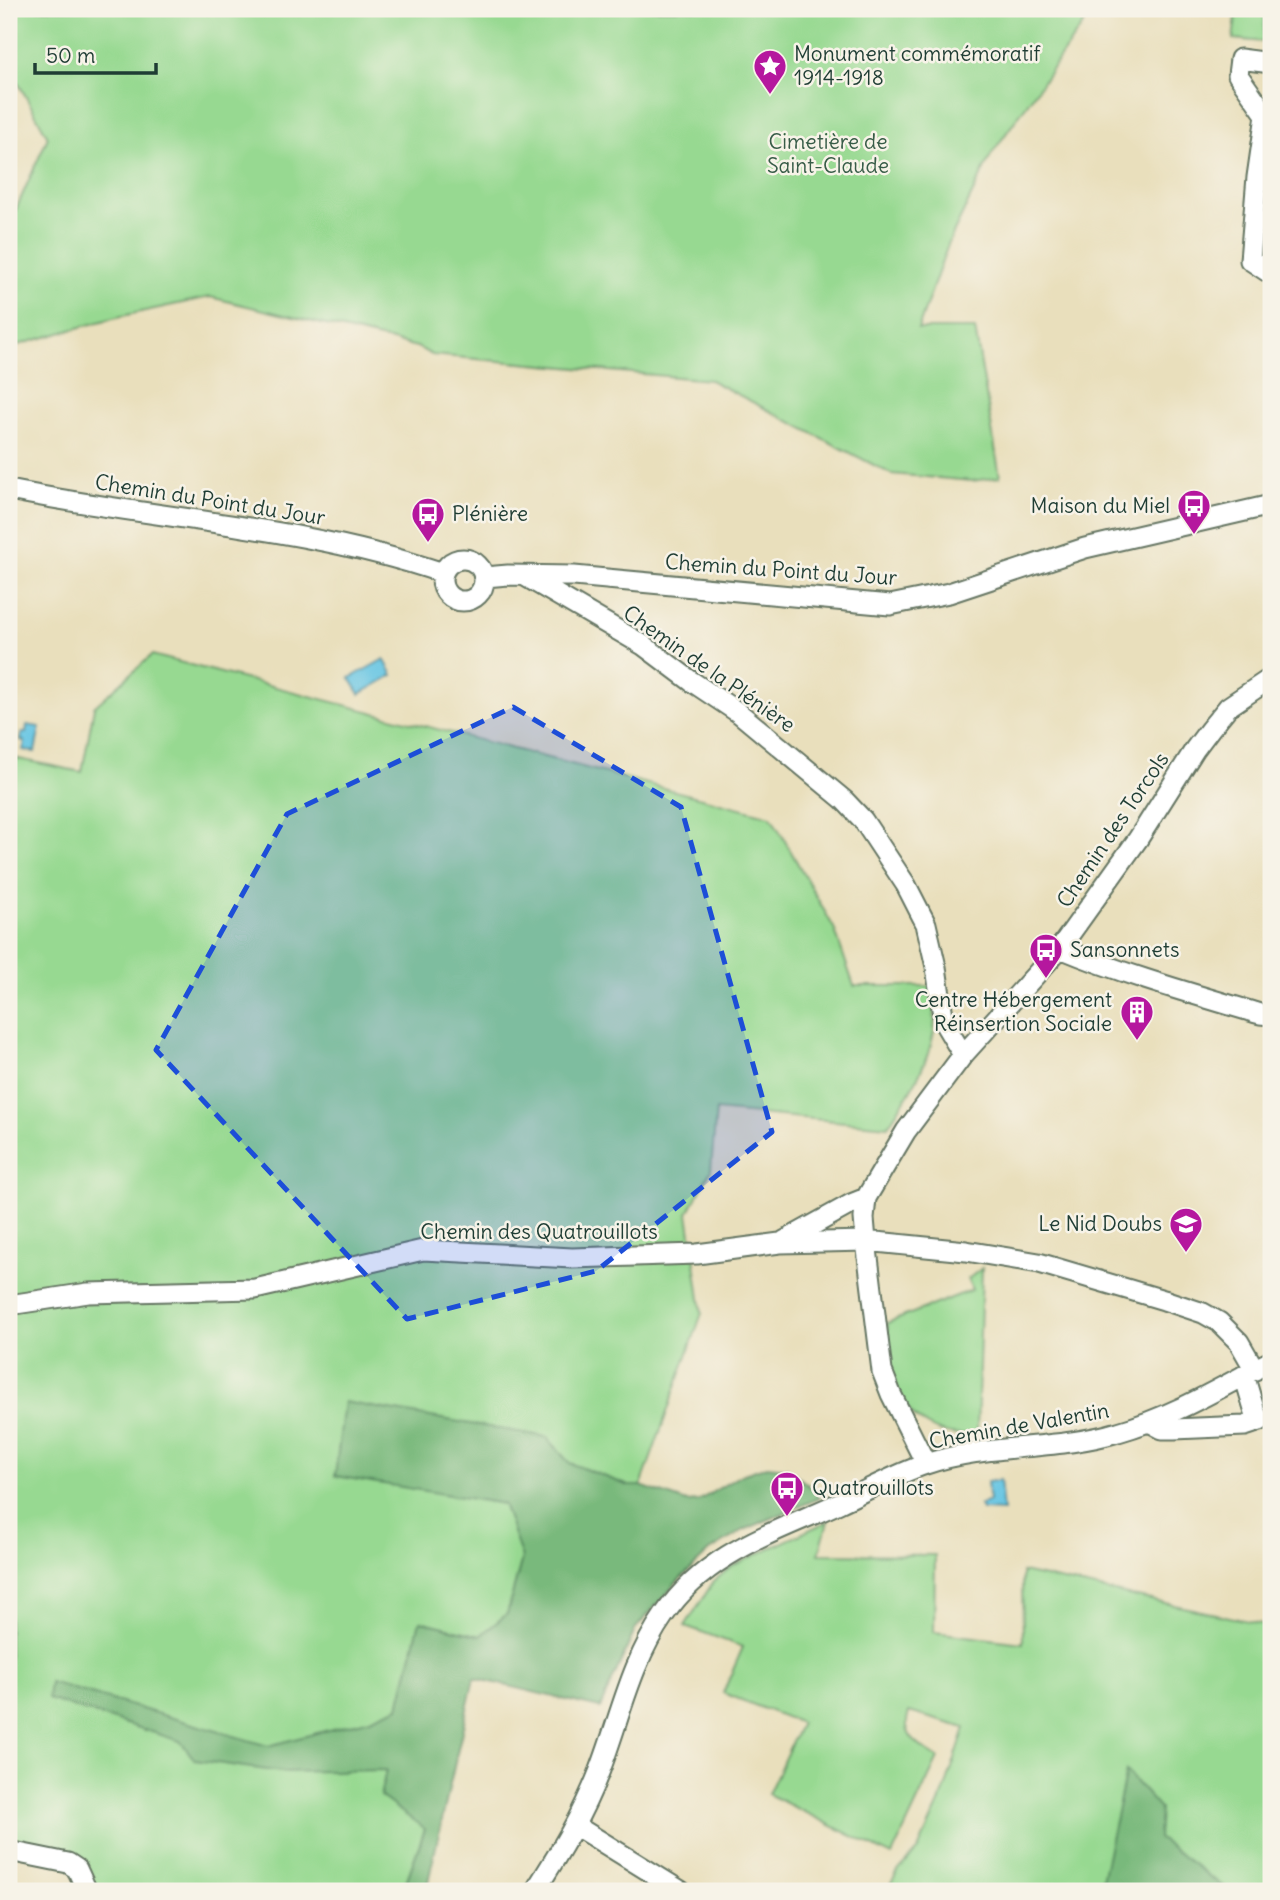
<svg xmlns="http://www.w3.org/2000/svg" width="1280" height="1900" viewBox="0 0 1280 1900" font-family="Delius,sans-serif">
<rect width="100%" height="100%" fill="#f7f3e8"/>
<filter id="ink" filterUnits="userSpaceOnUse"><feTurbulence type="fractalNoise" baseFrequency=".0143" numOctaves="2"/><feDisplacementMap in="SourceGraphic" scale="14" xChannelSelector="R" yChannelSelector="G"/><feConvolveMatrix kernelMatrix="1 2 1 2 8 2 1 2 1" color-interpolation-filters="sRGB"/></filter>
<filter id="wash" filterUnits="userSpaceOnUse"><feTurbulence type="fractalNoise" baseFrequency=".00686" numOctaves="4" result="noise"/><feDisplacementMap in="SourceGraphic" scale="28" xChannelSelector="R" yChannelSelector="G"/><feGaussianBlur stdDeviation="1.57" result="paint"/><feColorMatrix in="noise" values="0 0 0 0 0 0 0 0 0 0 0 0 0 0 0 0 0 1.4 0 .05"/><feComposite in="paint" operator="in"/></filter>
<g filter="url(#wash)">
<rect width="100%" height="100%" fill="#e9dfbc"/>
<path fill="#97d991" stroke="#5b8b62" stroke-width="2" d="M9 9H1094L991 155 949 242 918 329H975L1000 477 972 481 891 474 710 380 432 355 417 347 210 297 113 318 18 345H9V225L48 137 9 66Z
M1237 9H1266L1263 42 1233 39Z
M152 655 771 816 834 928 854 986H933C933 1000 936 1017 934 1031 928 1067 907 1096 888 1126L716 1110 711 1170 688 1213 702 1313 641 1486H629L569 1463 548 1438 522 1558 507 1614 480 1636 420 1621 425 1829 403 1891H92L82 1861 9 1844V757L82 772 94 707Z
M982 1268 977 1433C959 1437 944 1435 928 1426 890 1405 890 1363 887 1323L972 1290 968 1279Z
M828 1521 819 1554 935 1555 934 1632 1023 1643 1022 1572 1271 1626V1891H886L899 1870 918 1850 944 1792 965 1728 909 1712C900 1737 920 1746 938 1758L892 1856 768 1794 801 1723 723 1693 743 1647 685 1626 714 1581 732 1566Z"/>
<path fill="#79b97b" stroke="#4c7b58" stroke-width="2" d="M344 1402 547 1437 569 1463 629 1486H641L687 1502 698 1501 741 1475 767 1466 787 1468 813 1489 819 1498 744 1530 710 1551 679 1580 636 1628 600 1708 474 1678 426 1891H403L425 1829 380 1796 386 1770 281 1772 195 1760 180 1741 48 1699 50 1682 268 1746 370 1719 399 1707 420 1621 480 1636 507 1614 522 1558 503 1504 335 1476Z
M1126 1771 1160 1809 1158 1838 1229 1891H1065L1060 1883 1102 1880Z"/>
<path fill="#65c5e3" stroke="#42818c" stroke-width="2" d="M384 659 393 675 360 694 350 678Z
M27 725 40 727 35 752 23 750 25 742 21 740 22 733H26Z
M1000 1480 1003 1511 982 1510 980 1505 989 1501 987 1482Z"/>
</g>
<g filter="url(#ink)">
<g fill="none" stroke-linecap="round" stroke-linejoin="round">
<defs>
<path id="street" d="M1271 114 1266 115 1257 177 1250 260 1271 274
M1266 115 1238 75 1240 59 1271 63
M9 490C153 519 303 525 443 573
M442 580a21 21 0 1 1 42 0a21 21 0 1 1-42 0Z
M525 576 643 645 691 681 739 713 844 800 863 820 906 885 926 924 936 967 944 1023 963 1055
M485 577 508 575 574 576 890 605 949 593 1085 548 1271 505
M1060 948C1125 975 1193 994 1260 1014L1271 1015
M784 1241 851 1204 866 1198
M9 1305 88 1293 255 1289 423 1250 572 1258 697 1254 780 1243 866 1241 966 1251 1039 1263 1164 1300 1203 1313 1219 1322 1239 1342 1255 1370
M1244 1375 1255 1412 1260 1421
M1151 1423 1162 1429H1174L1245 1426 1260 1421
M926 1464 891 1394 882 1371 866 1241 864 1218 866 1198 906 1131 963 1055 1060 948 1138 839 1195 749 1210 729 1228 707 1271 678
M576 1826 681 1891
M9 1851 68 1863 77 1869 87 1891
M535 1891C561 1850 582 1816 600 1770 620 1718 631 1662 664 1615 707 1552 774 1533 839 1503 868 1490 896 1474 926 1464 987 1443 1056 1451 1118 1432 1172 1417 1221 1387 1271 1361"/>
</defs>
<use href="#street" stroke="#667664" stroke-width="23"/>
<use href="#street" stroke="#fff" stroke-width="19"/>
</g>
</g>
<path fill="#1d4ed8" fill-opacity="0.2" stroke="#1d4ed8" stroke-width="5" stroke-dasharray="14 9" stroke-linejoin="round" d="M513 707 681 807 772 1132 596 1271 407 1319 156 1050 287 814Z"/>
<defs>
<symbol id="sight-pin" viewBox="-11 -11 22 30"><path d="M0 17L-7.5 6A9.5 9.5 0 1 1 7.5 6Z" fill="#b5179e" stroke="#f7f3e8"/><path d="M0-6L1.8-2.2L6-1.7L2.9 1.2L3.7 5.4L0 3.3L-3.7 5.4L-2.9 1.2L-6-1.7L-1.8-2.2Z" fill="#fff"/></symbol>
<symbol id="bus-pin" viewBox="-11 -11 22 30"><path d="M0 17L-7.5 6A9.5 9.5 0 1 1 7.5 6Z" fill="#b5179e" stroke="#f7f3e8"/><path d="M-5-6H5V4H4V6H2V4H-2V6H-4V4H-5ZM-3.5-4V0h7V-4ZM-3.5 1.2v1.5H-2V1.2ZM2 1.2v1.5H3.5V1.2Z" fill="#fff"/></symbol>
<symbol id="building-pin" viewBox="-11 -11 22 30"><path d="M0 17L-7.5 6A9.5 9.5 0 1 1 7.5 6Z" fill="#b5179e" stroke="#f7f3e8"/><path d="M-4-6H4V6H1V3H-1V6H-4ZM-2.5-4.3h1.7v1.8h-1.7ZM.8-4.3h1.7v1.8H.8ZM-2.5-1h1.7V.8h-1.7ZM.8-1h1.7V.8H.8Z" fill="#fff"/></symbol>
<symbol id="school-pin" viewBox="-11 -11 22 30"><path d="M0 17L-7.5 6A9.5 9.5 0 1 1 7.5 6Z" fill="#b5179e" stroke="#f7f3e8"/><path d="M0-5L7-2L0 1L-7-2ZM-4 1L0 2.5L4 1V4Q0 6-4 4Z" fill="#fff"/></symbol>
</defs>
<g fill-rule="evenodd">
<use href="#sight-pin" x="751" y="47" width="38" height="52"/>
<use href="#bus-pin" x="1175" y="487" width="38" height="52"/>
<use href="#bus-pin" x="409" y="495" width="38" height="52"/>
<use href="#bus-pin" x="1027" y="931" width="38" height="52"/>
<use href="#building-pin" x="1118" y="993" width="38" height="52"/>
<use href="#school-pin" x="1167" y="1205" width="38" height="52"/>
<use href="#bus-pin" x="768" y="1469" width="38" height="52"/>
</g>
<g text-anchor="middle" stroke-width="5" stroke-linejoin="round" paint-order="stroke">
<g font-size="21" fill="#1f3d34" stroke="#f7f3e8" text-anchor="start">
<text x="794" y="61">Monument commémoratif<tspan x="794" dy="24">1914-1918</tspan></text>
<text x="1170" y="513" text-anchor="end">Maison du Miel</text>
<text x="452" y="521">Plénière</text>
<text x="1070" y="957">Sansonnets</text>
<text x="1112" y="1007" text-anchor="end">Centre Hébergement<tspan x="1112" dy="24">Réinsertion Sociale</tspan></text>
<text x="1162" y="1231" text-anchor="end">Le Nid Doubs</text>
<text x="812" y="1495">Quatrouillots</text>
</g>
<g font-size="21" fill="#375c47" stroke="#f7f3e8">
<text x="828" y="149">Cimetière de<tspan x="828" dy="24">Saint-Claude</tspan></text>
</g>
<g font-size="21" fill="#1f3d34" stroke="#f7f3e8">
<text transform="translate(210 500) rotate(9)" y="7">Chemin du Point du Jour</text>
<text transform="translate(781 570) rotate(4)" y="7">Chemin du Point du Jour</text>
<text transform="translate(709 669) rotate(35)" y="7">Chemin de la Plénière</text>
<text transform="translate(1113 830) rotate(-56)" y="7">Chemin des Torcols</text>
<text x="539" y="1239">Chemin des Quatrouillots</text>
<text transform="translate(1019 1426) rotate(-10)" y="7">Chemin de Valentin</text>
</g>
</g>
<rect width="1280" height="1900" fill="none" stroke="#f7f3e8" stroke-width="35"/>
<path d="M35 63v10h121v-10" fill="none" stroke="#1f3d34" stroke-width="3.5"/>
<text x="46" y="63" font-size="21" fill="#1f3d34" stroke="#f7f3e8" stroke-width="5" paint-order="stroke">50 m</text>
</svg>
